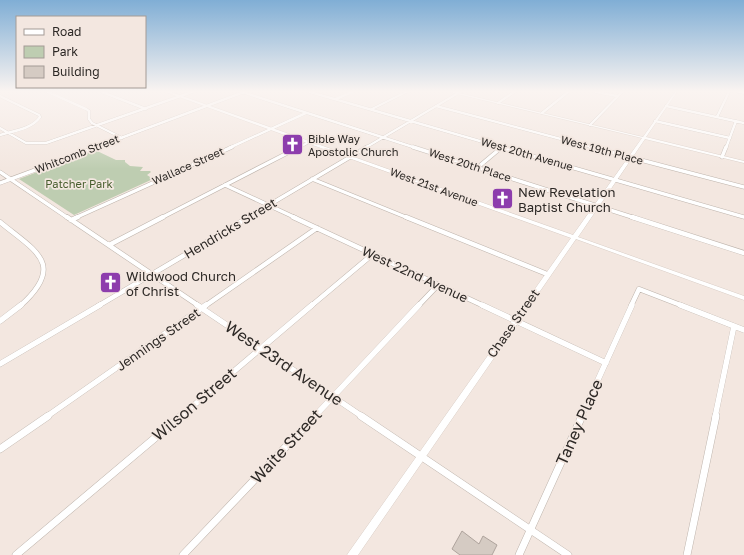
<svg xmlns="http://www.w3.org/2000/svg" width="744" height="555" viewBox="0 0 744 555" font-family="'Golos Text',sans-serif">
<rect width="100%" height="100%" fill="#f3e7e0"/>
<path fill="#becdb1" d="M95 150 116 160H125V162L130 166 143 167 140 171H150L151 172 147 175 153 179 74 215 19 179Z"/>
<path fill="#d5cbc3" stroke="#aea39c" d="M502 194 510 197 502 205 494 202Z
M113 277 121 283 109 290 101 284Z
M462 531 479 544 483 536 497 545 492 555H460L452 549Z"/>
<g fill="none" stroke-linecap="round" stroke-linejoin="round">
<defs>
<path id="minor-far4" d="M48 92 86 109 89 111V119L92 123 122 138
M102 92 146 109
M242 92 416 148
M310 92 504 148
M596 92 617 96
M0 96 39 115 40 117C32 129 13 131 0 135
M336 99 352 92
M498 103 514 92
M436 106 595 148
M666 106 744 123
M372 109 406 92
M542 113 568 92
M717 117 729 92
M655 121 730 138
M590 125 622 92
M0 128 26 143H46L192 92
M94 148 244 92
M229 148 306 113
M298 148 309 142
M365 148 460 92
M726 148 736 121"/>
<path id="minor-far3" d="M413 147 635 218
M501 147 744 217
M591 147 744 187
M722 157 726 147
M477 168 502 147
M0 172 68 218
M312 179 408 218
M0 183 97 147
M225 185 296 218
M75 218 232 147
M161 218 299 147
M247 218 367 147"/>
<path id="minor-far2" d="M67 217 199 306
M293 217 484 306
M406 217 547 274
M632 217 744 253
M71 220 78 217
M0 222C35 251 67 264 20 306
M109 245 163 217
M98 306 249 217
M205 306 317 228
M311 306 373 254
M418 306 438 285
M631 306 639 289 683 306"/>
<path id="minor-far1" d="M197 305 363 417
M482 305 606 363
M680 305 744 330
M0 321 21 305
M0 364 100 305
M46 417 206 305
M180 417 312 305
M314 417 419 305
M581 417 632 305
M715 417 734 326"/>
<path id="minor" d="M361 416 568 555
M0 449 48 416
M16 555 181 416
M183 555 315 416
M519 555 582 416
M687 555 716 416"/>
<path id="tertiary" d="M168 92H171L573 235 642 138 453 93 452 92H455L643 137 675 92H677L646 137 744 161V163L645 139 578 237 744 296V300L576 239 358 555H347L349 552 571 238 168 93Z"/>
<path id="secondary" d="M737 92H744V94L738 93Z"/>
</defs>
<use href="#minor-far4" stroke="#beb4ac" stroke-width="3"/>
<use href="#minor-far3" stroke="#beb4ac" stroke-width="4.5"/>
<use href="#minor-far2" stroke="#beb4ac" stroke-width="5.5"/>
<use href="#minor-far1" stroke="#beb4ac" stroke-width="6"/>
<use href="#minor" stroke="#beb4ac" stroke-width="8"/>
<use href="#tertiary" stroke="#beb4ac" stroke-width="0.5"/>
<use href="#secondary" stroke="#beb4ac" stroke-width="1"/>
<use href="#minor-far4" stroke="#fff" stroke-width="2.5"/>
<use href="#minor-far3" stroke="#fff" stroke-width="3.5"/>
<use href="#minor-far2" stroke="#fff" stroke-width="4.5"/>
<use href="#minor-far1" stroke="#fff" stroke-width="5.5"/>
<use href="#minor" stroke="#fff" stroke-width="7"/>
<use href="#tertiary" fill="#fff" fill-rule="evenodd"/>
<use href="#secondary" fill="#fff" fill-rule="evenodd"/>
</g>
<linearGradient id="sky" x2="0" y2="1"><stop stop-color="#80aed5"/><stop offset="0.54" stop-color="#faf4f1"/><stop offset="1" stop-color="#faf4f1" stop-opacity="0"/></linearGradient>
<rect width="744" height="169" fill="url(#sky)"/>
<defs>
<symbol id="church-square" viewBox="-11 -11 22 22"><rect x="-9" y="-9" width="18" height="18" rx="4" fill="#8d3dad" stroke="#f3e7e0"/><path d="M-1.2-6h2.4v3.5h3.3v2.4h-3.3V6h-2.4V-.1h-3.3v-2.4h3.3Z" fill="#fff"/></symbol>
</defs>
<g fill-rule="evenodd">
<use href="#church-square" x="280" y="132" width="25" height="25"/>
<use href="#church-square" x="490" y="186" width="25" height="25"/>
<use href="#church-square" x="98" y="270" width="25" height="25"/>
</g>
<g text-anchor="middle" stroke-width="3.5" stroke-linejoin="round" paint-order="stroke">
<g font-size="11" fill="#2d2926" stroke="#f3e7e0" text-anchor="start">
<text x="308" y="143">Bible Way<tspan x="308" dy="13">Apostolic Church</tspan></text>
</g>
<g font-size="11" fill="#2d2926" stroke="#f3e7e0">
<text transform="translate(602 150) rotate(15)" y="4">West 19th Place</text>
<text transform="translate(77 154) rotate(-21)" y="4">Whitcomb Street</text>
<text transform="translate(527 154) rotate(16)" y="4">West 20th Avenue</text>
<text transform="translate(470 165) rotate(18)" y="4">West 20th Place</text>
<text transform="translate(188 166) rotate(-24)" y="4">Wallace Street</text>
<text transform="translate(434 187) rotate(20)" y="4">West 21st Avenue</text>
</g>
<g font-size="11" fill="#475d2d" stroke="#f3e7e0">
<text x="79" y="188">Patcher Park</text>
</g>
<g font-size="13" fill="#2d2926" stroke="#f3e7e0" text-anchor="start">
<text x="518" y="197">New Revelation<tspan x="518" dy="15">Baptist Church</tspan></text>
<text x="126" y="281">Wildwood Church<tspan x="126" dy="15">of Christ</tspan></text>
</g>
<g font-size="13" fill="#2d2926" stroke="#f3e7e0">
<text transform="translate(230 228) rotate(-31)" y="5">Hendricks Street</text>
<text transform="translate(415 274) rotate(25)" y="5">West 22nd Avenue</text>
<text transform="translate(513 323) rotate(-55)" y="5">Chase Street</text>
<text transform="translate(158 339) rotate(-35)" y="5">Jennings Street</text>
</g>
<g font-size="16" fill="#2d2926" stroke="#f3e7e0">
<text transform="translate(284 363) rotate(34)" y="6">West 23rd Avenue</text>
<text transform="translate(194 404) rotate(-40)" y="6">Wilson Street</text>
<text transform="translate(579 422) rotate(-66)" y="6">Taney Place</text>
<text transform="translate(286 446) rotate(-47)" y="6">Waite Street</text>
</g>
</g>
<rect x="16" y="16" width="130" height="72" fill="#f3e7e0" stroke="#a49b96"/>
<rect x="24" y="29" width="20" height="6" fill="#ffffff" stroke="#a49b96"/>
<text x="52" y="36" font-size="12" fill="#2d2926">Road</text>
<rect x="24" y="46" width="20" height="12" fill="#becdb1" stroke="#a49b96"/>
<text x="52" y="56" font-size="12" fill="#2d2926">Park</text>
<rect x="24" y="66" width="20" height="12" fill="#d5cbc3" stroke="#a49b96"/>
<text x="52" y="76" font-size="12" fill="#2d2926">Building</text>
</svg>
